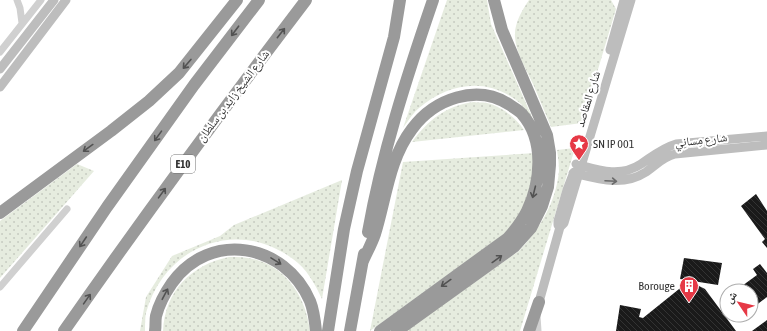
<svg xmlns="http://www.w3.org/2000/svg" width="767" height="331" viewBox="0 0 767 331" font-family="'Asap Condensed','Noto Naskh Arabic',sans-serif">
<defs>
<pattern id="grass-dots" width="8" height="8" patternUnits="userSpaceOnUse"><rect width="8" height="8" fill="#e6ecdf"/><path d="M2 2h.1M6 6h.1" fill="none" stroke="#c6cbc0" stroke-width="1.8" stroke-linecap="round"/></pattern>
<pattern id="building-back-hatch" width="6" height="6" patternUnits="userSpaceOnUse"><rect width="6" height="6" fill="#1a1a1a"/><path d="M-1 5l2 2M0 0l6 6M5-1l2 2" fill="none" stroke="#333"/></pattern>
</defs>
<rect width="100%" height="100%" fill="#fff"/>
<path fill="url(#grass-dots)" d="M447 0H487L491 24 536 126C532 119 527 111 522 105 490 76 450 82 419 108 413 113 408 121 403 128Z
M529 0H611L616 9 582 123 551 127C545 112 539 98 533 84 526 69 516 53 515 37 514 24 522 10 529 0Z
M474 102C478 103 483 102 487 103 501 106 516 118 524 130L412 142C428 120 447 105 474 102Z
M575 148 520 331H406L519 251C540 229 556 202 559 171 559 164 558 157 557 150Z
M535 153 536 167 524 210 504 234 370 331 403 162Z
M77 164 94 171 0 278V221Z
M342 180 322 299C315 284 307 269 293 259 237 217 164 246 146 313 145 318 145 325 145 331H140L146 297 172 256 220 236 234 225Z
M229 257C238 257 248 257 257 260 289 270 306 299 310 331H163C165 291 191 265 229 257Z"/>
<path fill="url(#building-back-hatch)" d="M756 194 767 211V248L762 242 765 239 741 206Z
M684 258 722 263 718 285 680 279Z
M760 264 767 273V297L751 309V291H735L757 275 753 269Z
M689 281 705 289 736 331H616L620 305 641 309 639 317 643 318Z
M767 320V331H752Z"/>
<g fill="none" stroke-linecap="round" stroke-linejoin="round">
<path stroke="#d0d0d0" stroke-width="7" d="M17 0 20 8 22 23
M0 52 41 0
M0 287 67 209
M537 316 538 331"/>
<path stroke="#bdbdbd" stroke-width="9" d="M610 50 624 0
M0 69 54 0
M0 87 66 0
M576 164C598 170 620 178 641 164 653 156 662 148 676 144L767 136
M573 173C598 179 623 187 646 172 656 165 663 157 675 154L767 145
M560 227 558 225V221L567 190 574 172
M539 302 560 227 564 223 631 0"/>
<path stroke="#9a9a9a" stroke-width="12" d="M0 213 111 131 149 101 179 73 237 0
M368 232C382 153 407 76 433 0
M363 261C367 252 372 243 375 234 386 199 389 159 412 129 434 99 477 83 510 105 514 108 519 110 522 114 545 140 541 182 527 211 522 221 515 230 508 238L380 331
M23 331 107 207 194 85 259 0
M64 331C142 219 223 109 306 0
M155 331C156 326 155 321 156 316 159 304 165 293 172 283 210 230 285 243 310 301 314 311 315 321 316 331
M328 331 344 229 357 171 394 37 400 0
M350 331 364 254
M397 331 514 247 531 228 542 206 548 187 550 165V153L547 135 502 30 494 0
M529 331 539 302"/>
</g>
<defs><path id="oneway-shaft" d="M-6 0H5M1.5-3L5.5 0L1.5 3" fill="none" stroke-width="1.6" stroke-linecap="round" stroke-linejoin="round"/></defs>
<g stroke="#525252">
<use href="#oneway-shaft" transform="translate(235 31) rotate(127)"/>
<use href="#oneway-shaft" transform="translate(281 33) rotate(-52)"/>
<use href="#oneway-shaft" transform="translate(187 64) rotate(131)"/>
<use href="#oneway-shaft" transform="translate(158 136) rotate(126)"/>
<use href="#oneway-shaft" transform="translate(88 148) rotate(144)"/>
<use href="#oneway-shaft" transform="translate(534 192) rotate(104)"/>
<use href="#oneway-shaft" transform="translate(162 193) rotate(-54)"/>
<use href="#oneway-shaft" transform="translate(83 242) rotate(124)"/>
<use href="#oneway-shaft" transform="translate(497 259) rotate(-36)"/>
<use href="#oneway-shaft" transform="translate(276 261) rotate(32)"/>
<use href="#oneway-shaft" transform="translate(446 283) rotate(144)"/>
<use href="#oneway-shaft" transform="translate(165 294) rotate(-62)"/>
<use href="#oneway-shaft" transform="translate(87 299) rotate(-55)"/>
</g>
<use stroke="#6a6a6a" href="#oneway-shaft" transform="translate(611 181) rotate(3)"/>
<defs>
<symbol id="sight-pin" viewBox="-11 -11 22 30"><path d="M0 17L-7.5 6A9.5 9.5 0 1 1 7.5 6Z" fill="#e63946" stroke="#fff"/><path d="M0-6L1.8-2.2L6-1.7L2.9 1.2L3.7 5.4L0 3.3L-3.7 5.4L-2.9 1.2L-6-1.7L-1.8-2.2Z" fill="#fff"/></symbol>
<symbol id="building-pin" viewBox="-11 -11 22 30"><path d="M0 17L-7.5 6A9.5 9.5 0 1 1 7.5 6Z" fill="#e63946" stroke="#fff"/><path d="M-4-6H4V6H1V3H-1V6H-4ZM-2.5-4.3h1.7v1.8h-1.7ZM.8-4.3h1.7v1.8H.8ZM-2.5-1h1.7V.8h-1.7ZM.8-1h1.7V.8H.8Z" fill="#fff"/></symbol>
</defs>
<g fill-rule="evenodd">
<use href="#sight-pin" x="568" y="133" width="22" height="30"/>
<use href="#building-pin" x="678" y="275" width="22" height="30"/>
</g>
<g text-anchor="middle" stroke-width="4" stroke-linejoin="round" paint-order="stroke">
<rect fill="#fff" stroke="#707070" stroke-width="1" x="171" y="155" width="24" height="18" rx="3"/>
<g font-size="11" font-weight="bold" fill="#333">
<text x="183" y="168">E10</text>
</g>
<g font-size="12" fill="#333" stroke="#fff">
<text transform="translate(233 96) rotate(-53)" y="4">شارع الشيخ زايد بن سلطان</text>
<text transform="translate(588 99) rotate(-73)" y="4">شارع المقاصد</text>
<text transform="translate(701 140) rotate(-6)" y="4">شارع مِسانِي</text>
</g>
<g font-size="12" fill="#333" stroke="#fff" text-anchor="start">
<text x="593" y="148">SN IP 001</text>
<text x="675" y="290" text-anchor="end">Borouge</text>
</g>
</g>
<g transform="translate(739 303) rotate(305)"><circle r="19" fill="#ffffff" stroke="#adadad"/>
<path d="M0-3L7 15L0 10L-7 15Z" fill="#e63946"/>
<text y="-6" font-size="11" font-weight="bold" text-anchor="middle" fill="#333333">ش</text>
</g>
</svg>
